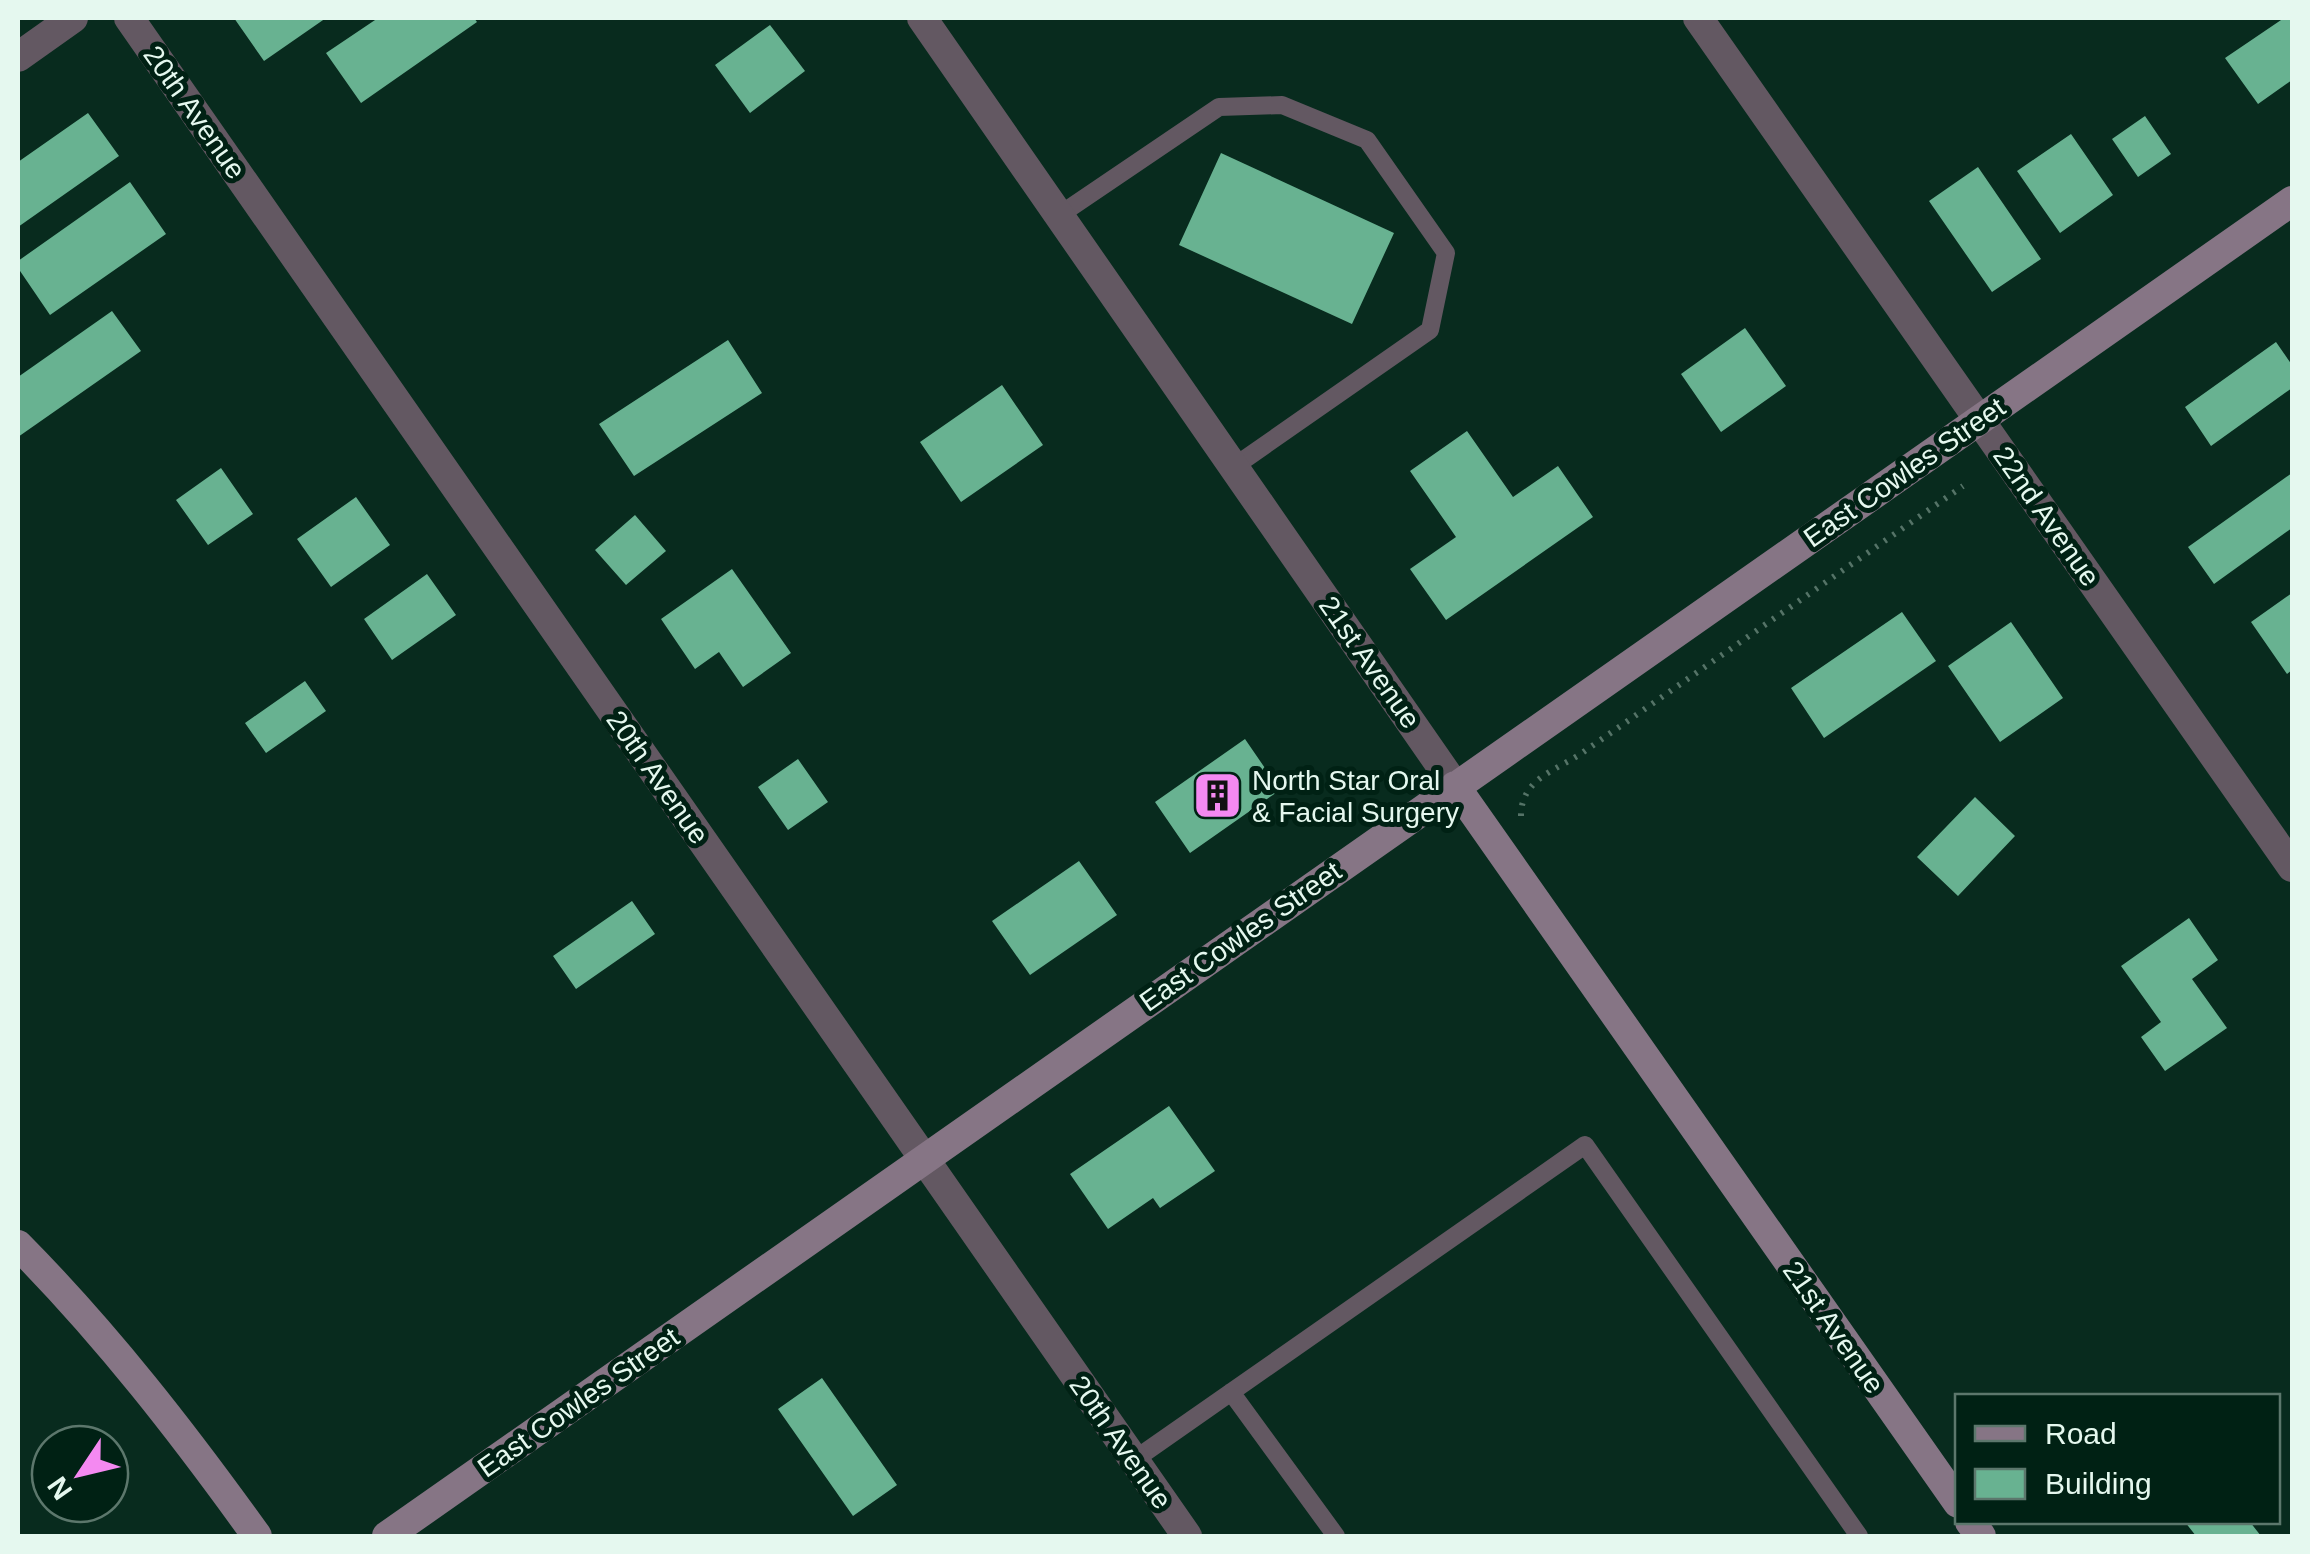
<svg xmlns="http://www.w3.org/2000/svg" width="2310" height="1554" viewBox="0 0 2310 1554" font-family="Arial,sans-serif">
<rect width="100%" height="100%" fill="#082b1e"/>
<path fill="#68b291" d="M234 18H326L264 61Z
M378 18H474L477 22 361 103 326 53Z
M2284 18H2292V80L2258 104 2225 58Z
M770 25 805 71 750 113 715 65Z
M88 113 119 156 18 227V162Z
M2145 116 2171 154 2138 177 2112 139Z
M2071 134 2113 195 2060 233 2017 171Z
M1221 153 1394 233 1352 324 1179 245Z
M1978 167 2041 259 1992 292 1929 201Z
M130 182 166 234 50 315 18 268V261Z
M112 311 141 351 18 437V377Z
M1745 328 1786 386 1721 432 1681 374Z
M728 340 762 393 634 476 599 424Z
M2276 342 2292 365V388L2211 446 2185 407Z
M1002 385 1043 445 961 502 920 442Z
M1467 431 1513 497 1558 466 1593 517 1446 620 1410 569 1456 537 1410 471Z
M221 468 253 514 208 545 176 500Z
M2292 473V528L2214 584 2188 547Z
M356 497 390 545 331 587 297 539Z
M635 515 666 551 626 585 595 550Z
M732 569 791 653 743 687 719 652 695 669 661 619Z
M427 574 456 615 392 660 364 619Z
M2292 593V670L2287 674 2251 622Z
M1902 612 1936 661 1824 738 1791 688Z
M2011 622 2063 698 2000 742 1948 666Z
M305 681 326 711 266 753 245 723Z
M1245 739 1280 790 1190 853 1155 802Z
M798 759 828 802 788 830 758 787Z
M1975 797 2015 836 1958 896 1917 857Z
M1079 861 1117 915 1030 975 992 921Z
M632 901 655 934 576 989 553 956Z
M2189 918 2218 960 2192 979 2227 1028 2165 1071 2141 1037 2161 1022 2121 966Z
M1169 1106 1215 1171 1160 1208 1153 1198 1108 1229 1070 1174Z
M822 1378 897 1485 853 1516 778 1409Z
M2185 1522H2250L2261 1536H2196Z"/>
<g fill="none" stroke-linecap="round" stroke-linejoin="round">
<path stroke="#557367" stroke-width="6" stroke-dasharray="2.5 8" stroke-linecap="butt" d="M1521 816C1521 779 1555 771 1582 753L1963 486"/>
<path stroke="#635862" stroke-width="18" d="M1061 214 1219 107 1282 105 1367 140 1446 253 1430 330 1235 466
M1231 1392 1336 1536
M1134 1460 1585 1145 1859 1536"/>
<path stroke="#635862" stroke-width="30" d="M129 18 1187 1536
M922 18 1455 786
M1698 18 2292 867
M18 57 73 18"/>
<path stroke="#867585" stroke-width="30" d="M1455 786 1958 1503
M18 1245C107 1335 183 1433 257 1536
M1970 1522 1981 1536
M387 1536 2292 201"/>
</g>
<defs>
<symbol id="building-square" viewBox="-11 -11 22 22"><rect x="-9" y="-9" width="18" height="18" rx="4" fill="#f489f1" stroke="#002114"/><path d="M-4-6H4V6H1V3H-1V6H-4ZM-2.5-4.3h1.7v1.8h-1.7ZM.8-4.3h1.7v1.8H.8ZM-2.5-1h1.7V.8h-1.7ZM.8-1h1.7V.8H.8Z" fill="#111"/></symbol>
</defs>
<g fill-rule="evenodd">
<use href="#building-square" x="1190" y="768" width="55" height="55"/>
</g>
<g text-anchor="middle" stroke-width="10" stroke-linejoin="round" paint-order="stroke">
<g font-size="28" fill="#e5f8ef" stroke="#002114">
<text transform="translate(195 112) rotate(55)" y="10">20th Avenue</text>
<text transform="translate(1904 472) rotate(-35)" y="10">East Cowles Street</text>
<text transform="translate(2047 516) rotate(55)" y="10">22nd Avenue</text>
<text transform="translate(1370 662) rotate(55)" y="10">21st Avenue</text>
<text transform="translate(658 777) rotate(55)" y="10">20th Avenue</text>
<text transform="translate(1240 936) rotate(-35)" y="10">East Cowles Street</text>
<text transform="translate(1834 1327) rotate(55)" y="10">21st Avenue</text>
<text transform="translate(578 1402) rotate(-35)" y="10">East Cowles Street</text>
<text transform="translate(1121 1442) rotate(55)" y="10">20th Avenue</text>
</g>
<g font-size="28" fill="#e5f8ef" stroke="#002114" text-anchor="start">
<text x="1252" y="790">North Star Oral<tspan x="1252" dy="32">&amp; Facial Surgery</tspan></text>
</g>
</g>
<rect width="2310" height="1554" fill="none" stroke="#e5f8ef" stroke-width="40"/>
<rect x="1955" y="1394" width="325" height="130" fill="#002114" stroke="#5c776c" stroke-width="2.5"/>
<rect x="1975" y="1426" width="50" height="15" fill="#867585" stroke="#5c776c" stroke-width="2.5"/>
<text x="2045" y="1444" font-size="30" fill="#e5f8ef">Road</text>
<rect x="1975" y="1469" width="50" height="30" fill="#68b291" stroke="#5c776c" stroke-width="2.5"/>
<text x="2045" y="1494" font-size="30" fill="#e5f8ef">Building</text>
<g transform="translate(80 1474) rotate(235)"><circle r="48" fill="#002114" stroke="#5c776c" stroke-width="2.5"/>
<path d="M0-8L18 38L0 25L-18 38Z" fill="#f489f1"/>
<text y="-15" font-size="28" font-weight="bold" text-anchor="middle" fill="#e5f8ef">N</text>
</g>
</svg>
